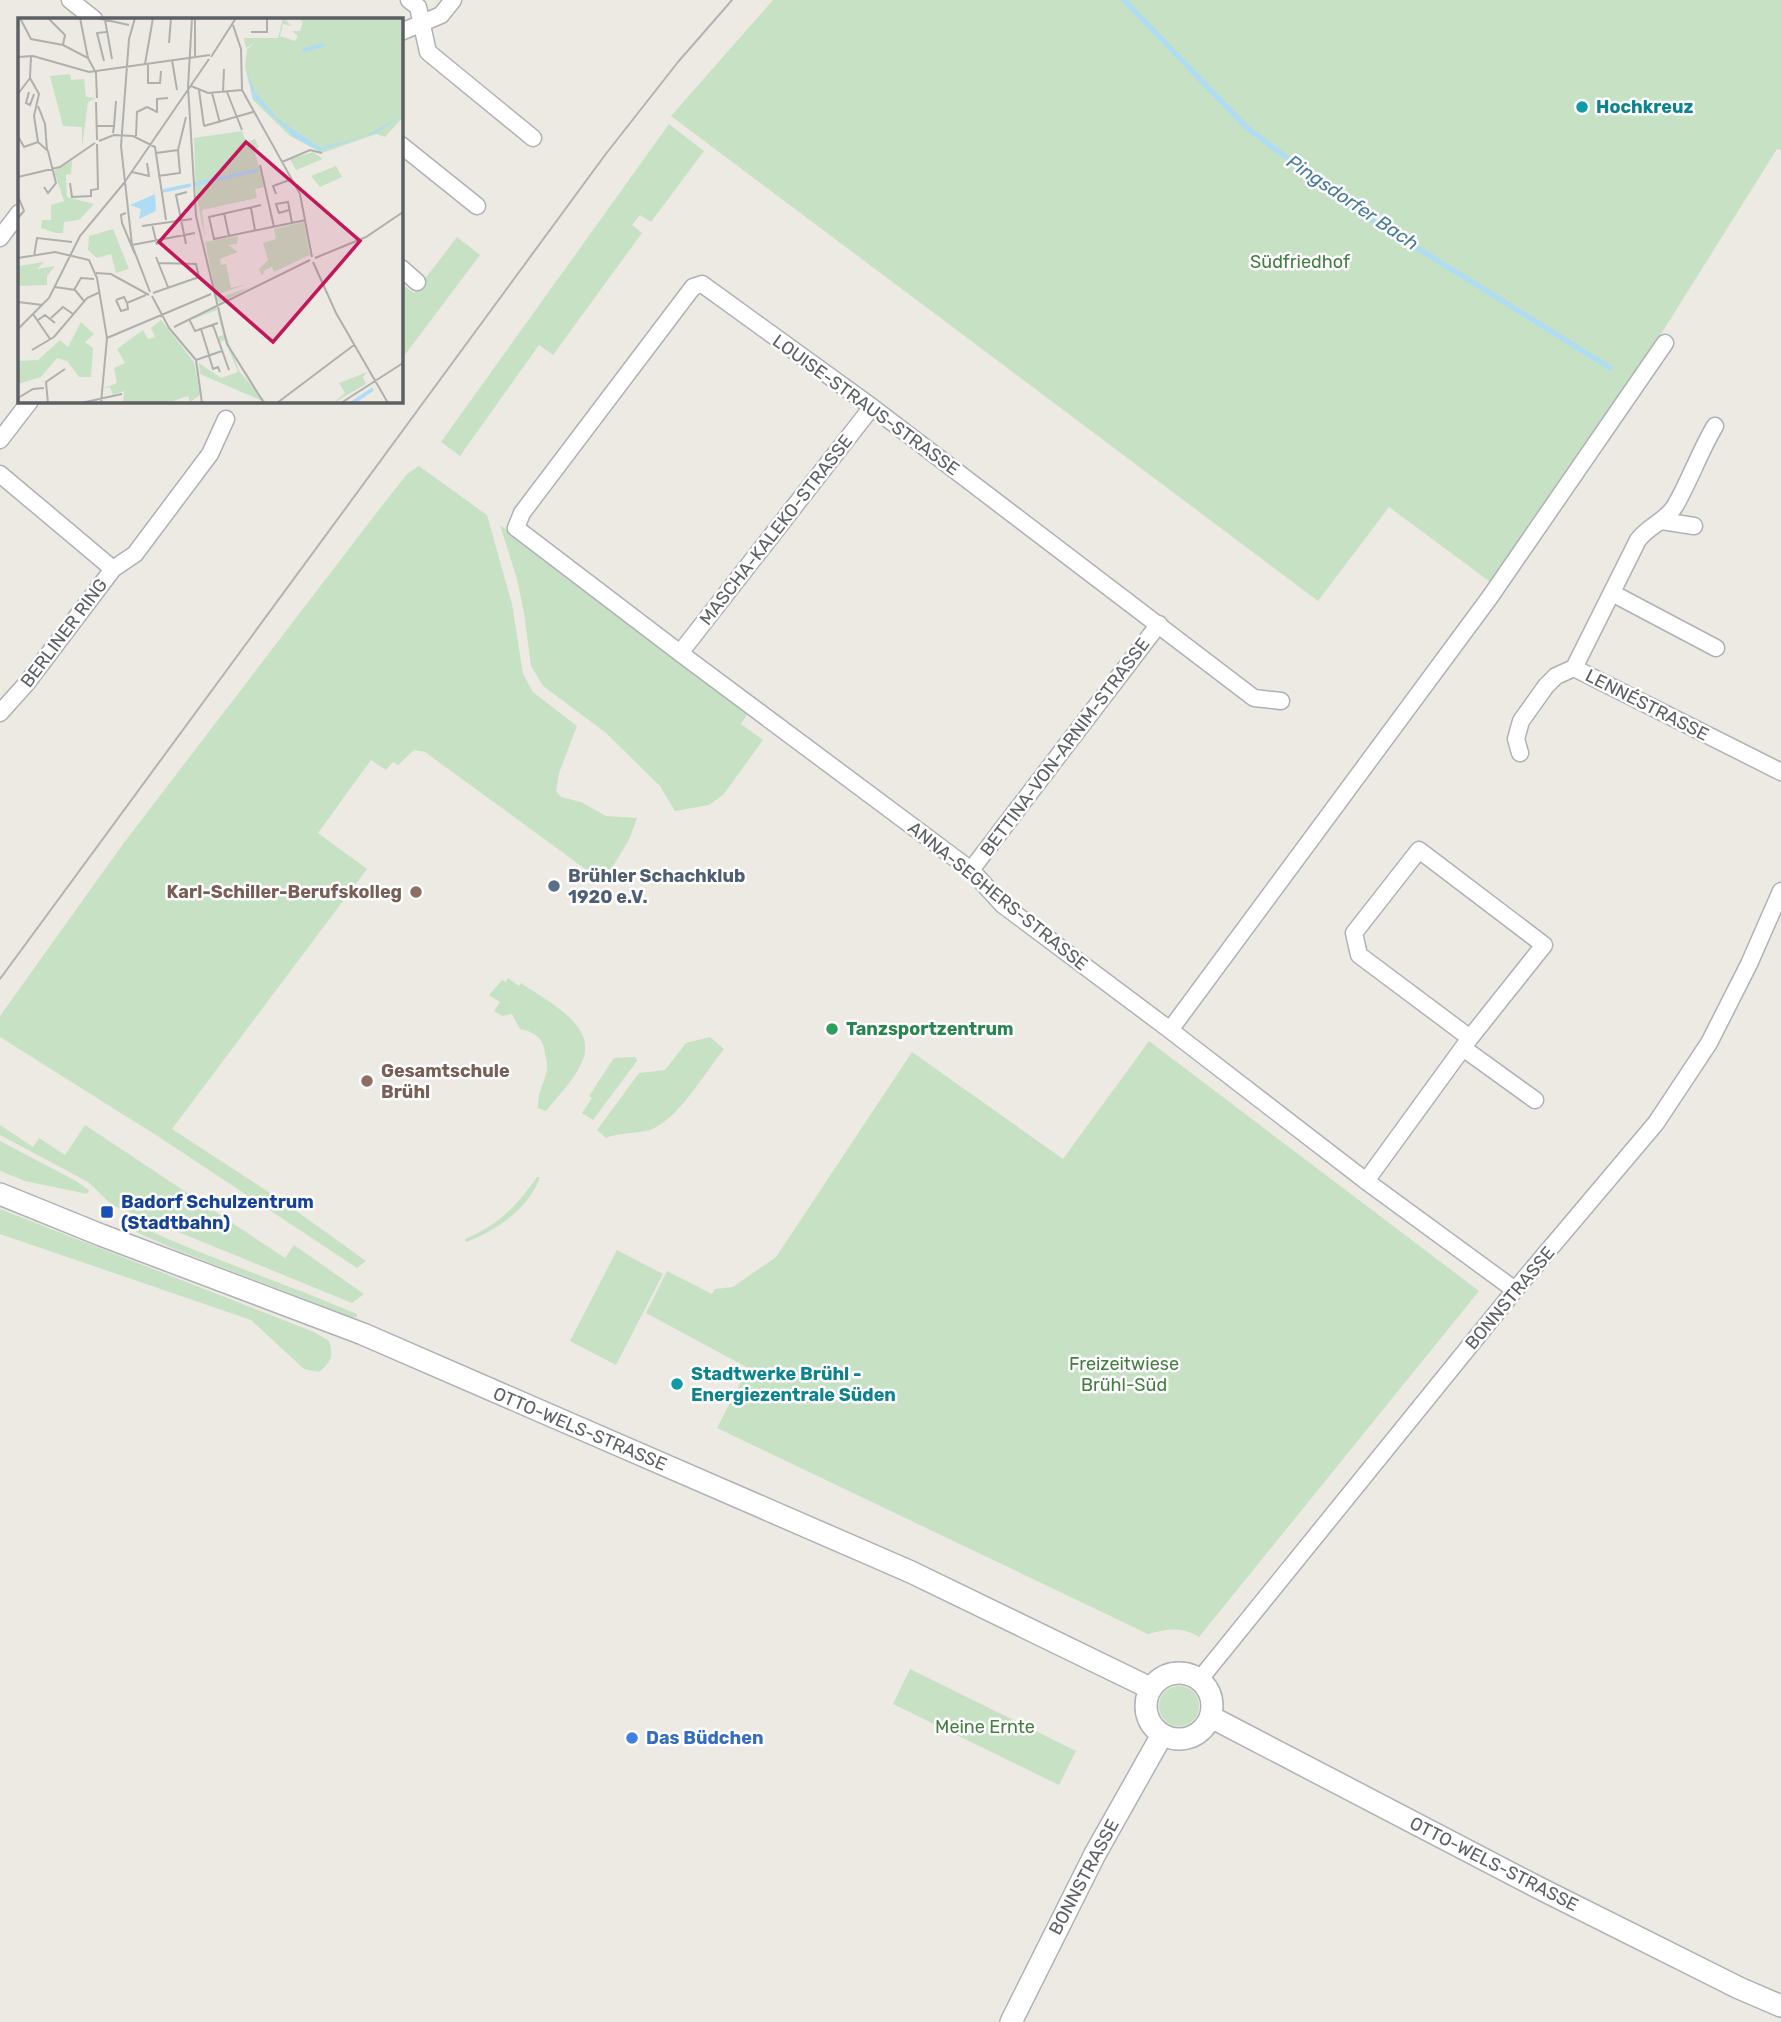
<svg xmlns="http://www.w3.org/2000/svg" width="1781" height="2022" viewBox="0 0 1781 2022" font-family="Rubik,sans-serif">
<rect width="100%" height="100%" fill="#edeae4"/>
<path fill="#c7e1c4" d="M773 0H1781V150L1777 149 1631 382 1493 584 1389 507 1318 601 671 116Z
M669 124 704 151 651 222 640 215 632 225 642 233 553 355 539 345 460 456 441 442Z
M457 237 480 255 401 360V284L414 293Z
M419 466 487 515 512 604 523 674 533 692 577 726 559 773 556 791 561 797 581 802 606 816 637 818 629 840 603 882 425 752 414 750 398 765 393 762 386 770 371 760 318 833 367 869 172 1129 281 1200 366 1261 357 1268 159 1137 0 1037V1016L123 844 374 516 407 474Z
M500 525 748 713 741 724 763 740 723 795 709 805 675 811 660 786 605 732 543 686 531 666 524 613 517 579Z
M508 978 519 986 521 983C546 1001 599 1025 582 1062 574 1080 558 1096 546 1111L538 1108C537 1094 544 1084 547 1070 548 1065 546 1059 545 1054 544 1038 535 1032 520 1029L512 1014 502 1016 494 1011 500 1002 489 995 502 980 506 982Z
M710 1037 724 1049C706 1071 677 1121 650 1130 636 1134 620 1132 606 1138L597 1130 639 1073 665 1070 686 1043Z
M1149 1041 1479 1291 1199 1637C1181 1626 1168 1629 1148 1634L717 1428 748 1368 646 1313 667 1271 712 1294 715 1289 733 1287 776 1257 912 1052 1063 1159Z
M636 1057 637 1061 593 1120 582 1113 592 1098 589 1096 614 1058Z
M0 1125 33 1147 39 1138 65 1155 85 1125 285 1258 294 1245 364 1294 352 1303 112 1205 88 1182 0 1135Z
M0 1141 76 1181 89 1190 87 1194 25 1181 0 1171Z
M537 1177H540C529 1209 495 1231 466 1242L465 1239C497 1226 518 1205 537 1177Z
M0 1209 314 1332 329 1341C334 1356 331 1362 319 1372L304 1369 251 1320 0 1234Z
M139 1226C210 1259 285 1283 357 1314V1317H351L172 1248 136 1232Z
M617 1250 663 1274 616 1365 570 1341Z
M910 1669 1076 1751 1059 1785 893 1704Z
M1159 1706a20 20 0 1 1 40 0a20 20 0 1 1-40 0Z"/>
<g fill="none" stroke-linecap="round" stroke-linejoin="round">
<path stroke="#addcf4" stroke-width="5" d="M1124 0 1246 127 1350 206 1610 368"/>
<defs>
<path id="minor" d="M70 0 94 19
M409 0 418 7 428 52 533 138
M401 32 441 15 453 0
M401 145 477 206
M0 238 19 213
M401 268 417 282
M0 440 30 401
M0 474 113 569 26 684 0 713
M1662 521 1694 526
M113 569 135 554 210 454 226 419
M1612 593 1716 648
M680 653 872 407
M1574 668 1638 540C1648 526 1666 521 1675 506 1690 480 1700 451 1715 426
M1281 701 1254 698 872 407 702 284 693 287 522 513 516 528 680 653 971 870 1003 905 1170 1030 1366 1181 1515 1290
M1520 753 1516 739 1521 721 1546 686 1556 676 1574 668 1781 772
M971 870 1159 624
M1170 1030 1490 597 1665 343
M1463 1048 1535 1100
M1366 1181 1470 1038 1544 945 1419 850 1354 933 1359 955 1470 1038
M1200 1679 1515 1290 1656 1123 1709 1043 1749 964 1781 891"/>
<path id="tertiary" d="M0 1194 101 1235 363 1334 911 1572 1150 1688
M1146 1706a33 33 0 1 1 66 0a33 33 0 1 1-66 0Z
M1211 1717 1539 1888 1739 1988 1781 2006
M1011 2022 1095 1854 1162 1735"/>
</defs>
<use href="#minor" stroke="#afb2b5" stroke-width="19"/>
<use href="#tertiary" stroke="#afb2b5" stroke-width="24"/>
<use href="#minor" stroke="#fff" stroke-width="16"/>
<use href="#tertiary" stroke="#fff" stroke-width="21"/>
<path stroke="#b2b3b3" stroke-width="2" d="M0 979 605 155 678 62 732 0"/>
</g>
<g fill="#0f9aa8" stroke="#fff" stroke-width="2.5">
<circle cx="1582" cy="107" r="7"/>
<circle cx="677" cy="1384" r="7"/>
</g>
<circle fill="#5c6f8a" stroke="#fff" stroke-width="2.5" cx="554" cy="886" r="7"/>
<g fill="#8d6e63" stroke="#fff" stroke-width="2.5">
<circle cx="416" cy="892" r="7"/>
<circle cx="367" cy="1081" r="7"/>
</g>
<circle fill="#2e9e5b" stroke="#fff" stroke-width="2.5" cx="832" cy="1029" r="7"/>
<rect fill="#1a4fb4" stroke="#fff" stroke-width="2.5" x="100" y="1205" width="14" height="14" rx="3.5"/>
<circle fill="#3f7fe0" stroke="#fff" stroke-width="2.5" cx="632" cy="1738" r="7"/>
<g text-anchor="middle" stroke-width="5" stroke-linejoin="round" paint-order="stroke">
<g font-size="18" font-weight="bold" fill="#0d838f" stroke="#fff" text-anchor="start">
<text x="1596" y="113">Hochkreuz</text>
<text x="691" y="1380">Stadtwerke Brühl -<tspan x="691" dy="21">Energiezentrale Süden</tspan></text>
</g>
<g font-size="18" fill="#437e40" stroke="#fff">
<text x="1300" y="268">Südfriedhof</text>
<text x="1124" y="1370">Freizeitwiese<tspan x="1124" dy="21">Brühl-Süd</tspan></text>
<text x="985" y="1733">Meine Ernte</text>
</g>
<g font-size="18" fill="#5c6063" stroke="#fff">
<text transform="translate(866 405) rotate(36)" y="6">LOUISE-STRAUS-STRASSE</text>
<text transform="translate(776 530) rotate(-52)" y="6">MASCHA-KALEKO-STRASSE</text>
<text transform="translate(64 633) rotate(-53)" y="6">BERLINER RING</text>
<text transform="translate(1647 705) rotate(27)" y="6">LENNÉSTRASSE</text>
<text transform="translate(1065 747) rotate(-53)" y="6">BETTINA-VON-ARNIM-STRASSE</text>
<text transform="translate(998 896) rotate(39)" y="6">ANNA-SEGHERS-STRASSE</text>
<text transform="translate(1510 1298) rotate(-50)" y="6">BONNSTRASSE</text>
<text transform="translate(580 1429) rotate(23)" y="6">OTTO-WELS-STRASSE</text>
<text transform="translate(1494 1864) rotate(27)" y="6">OTTO-WELS-STRASSE</text>
<text transform="translate(1084 1877) rotate(-62)" y="6">BONNSTRASSE</text>
</g>
<g font-size="18" font-weight="bold" fill="#4e5e75" stroke="#fff" text-anchor="start">
<text x="568" y="882">Brühler Schachklub<tspan x="568" dy="21">1920 e.V.</tspan></text>
</g>
<g font-size="18" font-weight="bold" fill="#785e54" stroke="#fff" text-anchor="end">
<text x="402" y="898">Karl-Schiller-Berufskolleg</text>
<text x="381" y="1077" text-anchor="start">Gesamtschule<tspan x="381" dy="21">Brühl</tspan></text>
</g>
<g font-size="18" font-weight="bold" fill="#27864d" stroke="#fff" text-anchor="start">
<text x="846" y="1035">Tanzsportzentrum</text>
</g>
<g font-size="18" font-weight="bold" fill="#164399" stroke="#fff" text-anchor="start">
<text x="121" y="1208">Badorf Schulzentrum<tspan x="121" dy="21">(Stadtbahn)</tspan></text>
</g>
<g font-size="18" font-weight="bold" fill="#366cbe" stroke="#fff" text-anchor="start">
<text x="646" y="1744">Das Büdchen</text>
</g>
<g font-size="19" font-style="italic" fill="#497a9c" stroke="#fff">
<text transform="translate(1353 202) rotate(34)" y="7">Pingsdorfer Bach</text>
</g>
</g>
<g transform="translate(18 18)">
<rect width="385" height="385" fill="#edeae4"/>
<path d="M265 0 274 8 265 6 262 18 277 23 280 18 274 13H282L285 4 279 0H385V99L367 119 358 116 304 135 272 118 235 82 227 49 229 31 239 23 228 30 226 20H260ZM52 56 53 62 66 61 68 79 78 80 70 84 64 129V109L45 108 32 58ZM224 113 228 124 237 121 241 129 236 132 247 169 237 171 239 180 184 192 187 221 178 175 176 120ZM295 134 305 141 278 152 272 141ZM54 143 53 156 48 157 49 179 76 186 61 202 46 204 45 215H38L23 210 24 202H33V187L46 183 36 153ZM318 148 324 159 302 169 293 158ZM286 204 292 237 256 254 254 249 247 252 244 258 241 251 250 242 245 225 258 221 256 211ZM95 211 111 251 98 255 93 236 79 240 70 232 71 218ZM220 218 219 226 210 227 220 234 202 241 203 247 208 246 213 270 230 266 200 276 201 280 232 269 202 285 199 282 187 224ZM26 244 19 251 37 248 29 258V267L0 268V248ZM198 289 221 353 249 385 182 356 181 345 203 360 220 354 207 322 202 324 200 319 205 317 199 292 173 302ZM143 302 176 344 182 377 172 384 170 378 149 385H105L106 373 95 377 92 369 84 371 99 365 96 350 107 345 99 331 125 312 130 321 137 319 133 310ZM63 304 76 316 67 324 75 330 73 359H61L49 343 39 340 23 359 0 366V343L20 342 42 322 50 329ZM349 354 345 359 348 366 315 385 327 375 321 365Z" fill="#c7e1c4"/>
<path d="M229 53 237 74 260 101 302 130 348 118 385 97 358 115 301 133 276 119 235 79ZM137 176 138 193 121 201 123 191 112 187Z" fill="#addcf4"/>
<path fill="none" stroke="#addcf4" stroke-width="3.5" d="M285 32 306 27M177 166 240 152M145 173 173 167M334 385 355 371"/>
<path fill="none" stroke="#afafac" stroke-width="2" d="M2 0 13 21 45 27 70 40 78 55 79 80M30 0 47 17 45 27M62 0 70 40M79 0 111 7M117 0 111 21 103 128 114 227 132 274M174 0 170 69 178 198 209 326 246 385M87 2 94 41M215 7 223 31 224 72 282 176 294 239M233 14H249V0M151 25 153 0M0 39 15 38 71 54 192 37M177 39V0M193 39 218 0M154 42 159 72M86 43 79 15 88 14M127 46 135 0M130 46V65H142L143 53M12 60 21 76 16 98 20 124 30 133 38 165 30 175 26 169M173 68 190 75 224 72M181 72 186 108M11 74 8 85 12 87 16 76M205 74 206 51M209 74 224 112M194 75 202 105M0 76 12 60 13 38M78 84 79 122M20 88 27 106 29 132M129 89 139 94V81L150 80M78 108H96L95 115M96 108 98 83M186 108 235 94M118 118 119 94 129 89M1 120 6 129 20 124M81 123 96 117 115 118 137 129 148 202M138 135 160 132 168 99M264 144 292 132 304 135M242 147 256 209M114 154 131 158 129 145M140 158 162 155 160 132M0 159 42 149 77 125M52 165 54 179 73 178V172L80 171 79 126M106 165 191 41M258 176 255 168 274 161M0 178 6 193 0 200M243 187 191 199 196 221 288 202M233 190 237 212M271 192 261 195 258 186 270 184 274 205M108 195 103 197 104 205 117 236M206 195 211 218M134 206 139 227M124 208 174 201M168 226 158 177 169 174M114 227 177 215M16 238 19 220 54 224M138 239 150 269M0 240 37 234 71 242 79 260 89 320 83 385M297 240 348 219 385 194M295 244 318 295 370 385M78 255 93 256 131 277M37 269 57 272 66 283M56 272 63 260 76 261M135 275 181 259 178 246 141 245M134 278 151 310 178 342 184 385M98 282 106 279 109 285 128 277M98 282 103 293 110 291 109 285M0 284 25 287M15 296 32 321M33 300 45 289 55 296M171 301 177 313 200 305M20 302 27 297 37 305M195 307 211 352M156 309 292 242M0 311 31 280 62 218 106 165M183 311 191 337M89 320 193 276M14 332 36 319 69 280 82 274M191 338 195 351 200 349 202 354M178 342 204 333M0 380 15 371 26 370M30 385 28 364 47 351M63 385 104 376M259 385 336 327M323 385 385 345"/>
<path fill="#c2185b" fill-opacity="0.15" stroke="#c2185b" stroke-width="3.5" d="M228 124 342 223 255 324 141 224Z"/>
<rect width="385" height="385" fill="none" stroke="#5c6063" stroke-width="3.5"/>
</g>
</svg>
